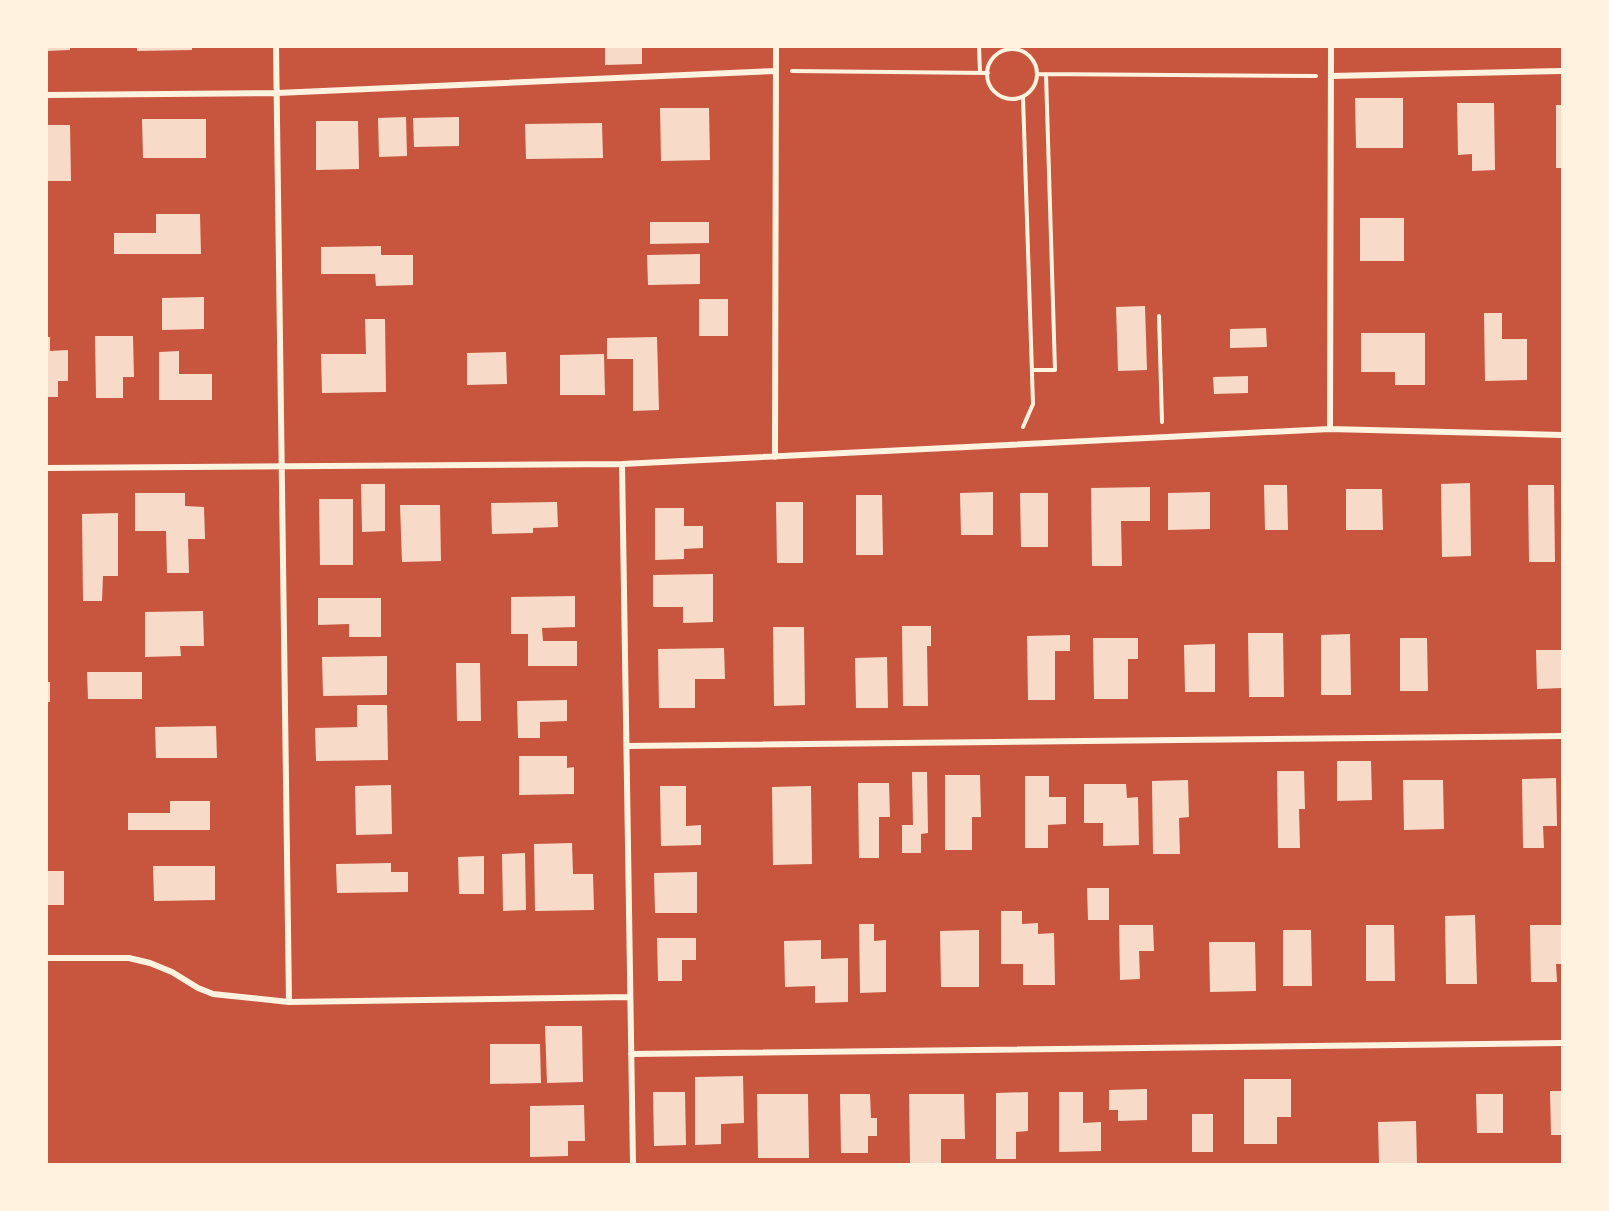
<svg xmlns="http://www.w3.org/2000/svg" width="1609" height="1211" viewBox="0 0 1609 1211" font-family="Spectral,serif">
<rect width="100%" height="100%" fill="#c8553d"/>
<path fill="#f7dbc8" d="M46 46H70V50L46 51Z
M137 46H192V50L137 51Z
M605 46H642V64L605 65Z
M1355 98H1403V148H1356Z
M1457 103H1494L1495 170 1472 171V154L1458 155Z
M1556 105H1562V168H1556Z
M660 108H709L710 160 661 161Z
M406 117 407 156 379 157 378 118Z
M459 117V146L414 147 413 118Z
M142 119H206V158H143Z
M316 121H358L359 169 316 170Z
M602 123 603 158 526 159 525 124Z
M46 125H70L71 181H48Z
M156 214H200L201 254H114V233H156Z
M1360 218H1404V261H1360Z
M650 222H709V243L650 244Z
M381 246V255H413V285L376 286 375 274H321V247Z
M700 254V284L648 285 647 255Z
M204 297V329L162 330V298Z
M699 299H728V336H699Z
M1145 306 1147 370 1118 371 1116 307Z
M1484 313H1502V339H1527V380L1485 381Z
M365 319H385L386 392 322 393 321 354H366Z
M1266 328 1267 347 1230 348V329Z
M1361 333H1425V385H1395V372H1361Z
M95 336H133L134 377H123V398H96Z
M46 337H50V351L68 350V381H58V397H46Z
M657 337 659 410 633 411V359H607V338Z
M179 351V374H212V400H159V352Z
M506 352 507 384 467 385V353Z
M604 354 605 395H560V355Z
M1248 376V393L1214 394 1213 377Z
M1470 483 1471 556 1442 557 1441 484Z
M361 484H385V531L362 532Z
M1264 485H1287L1288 530H1265Z
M1528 485H1554L1555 562H1529Z
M1150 487V521H1121L1122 566H1092L1091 488Z
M1346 489H1382L1383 530H1346Z
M993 492V535H961L960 493Z
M1210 492V529L1168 530V493Z
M135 493H185V506L204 507 205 539H188L189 573H167L166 531H135Z
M1020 493H1048V547H1021Z
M856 495H882L883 555H856Z
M319 499H353V565H320Z
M557 502 558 527 533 528V533L492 534 491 503Z
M776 502H803V563H777Z
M400 505H440L441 561 402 562Z
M655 508H684V526H703V548L684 549V559L655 560Z
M118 513V576H103L102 601H83L82 514Z
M713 574V622L683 623V607H653V575Z
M575 596V627L542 628 543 641H577V666H528V634H511V597Z
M318 598H381V637H349V624L318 625Z
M203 611 204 646H180L181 656 145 657V612Z
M902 626H931V646H927L928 706H903Z
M773 627H804L805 705 774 706Z
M1248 633H1283L1284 697H1249Z
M1350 634 1351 695H1321V635Z
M1070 635V651H1055V700H1028L1027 636Z
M1093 638H1138V659H1128V699H1094Z
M1400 638H1427L1428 691H1400Z
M1215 644V692H1185L1184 645Z
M724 648 725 679H695V708H659L658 649Z
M1536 650H1562V688L1537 689Z
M387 656V695L323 696 322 657Z
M887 657 888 708H856L855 658Z
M456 663H480L481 721H457Z
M87 672H142V699H88Z
M46 682H50V702H46Z
M567 700V721L540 722V738H518L517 701Z
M357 705H387L388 760 316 761 315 728 357 727Z
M216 726 217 758H156L155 727Z
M519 756H567V768L574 767V794L519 795Z
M1337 761H1371L1372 800 1337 801Z
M1277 771H1304L1305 809H1299L1300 848H1278Z
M912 772H927L928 833 921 834V853H902V825H913Z
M945 775H980L981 817H972V850H945Z
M1025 776H1049V797H1066V824L1048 825V848H1025Z
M1556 778 1557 826H1543L1544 848H1523L1522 779Z
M1188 780 1189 817 1179 818 1180 854H1153L1152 781Z
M1403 780H1443L1444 829 1404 830Z
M858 783H889L890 817H879V858H859Z
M1084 784H1126L1127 798 1138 797 1139 845 1103 846V823H1084Z
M391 785 392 834 356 835 355 786Z
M660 786H686V826L701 825V845L661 846Z
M811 786 812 864 773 865 772 787Z
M170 801H210V830H128V813H170Z
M572 843 573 874H593L594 910 535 911 534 844Z
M525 853 526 910 503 911 502 854Z
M484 856V894H459L458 857Z
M391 863V872H408V892L337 893 336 864Z
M153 866H215V900L154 901Z
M46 871H64V905H46Z
M697 872V913H655L654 873Z
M1087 888H1109V920H1088Z
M1001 911H1022V924L1038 923V934L1054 933 1055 985H1023V964H1001Z
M1475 915 1477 984H1446L1445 916Z
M859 924H874V941L886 940V992L860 993Z
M1119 925H1153L1154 951H1139L1140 979 1120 980Z
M1366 925H1394L1395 981H1366Z
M1530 925H1562V964H1556L1557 982H1531Z
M979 930V987H941L940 931Z
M1283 930H1311L1312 986H1283Z
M657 938H696V960H682V981H658Z
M821 940V959L848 958V1002L815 1003V986L785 987 784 941Z
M1209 942H1255L1256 991 1210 992Z
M545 1026H582L583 1082 547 1083Z
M490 1044H540L541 1083 490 1084Z
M743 1076 744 1123 721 1124V1144L695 1145V1077Z
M1244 1079H1291V1117H1277V1144H1244Z
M1147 1089V1120L1118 1121V1110H1109V1090Z
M1550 1091H1562V1135H1551Z
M653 1092H685L686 1145 654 1146Z
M1028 1092V1131L1016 1132V1159H996V1093Z
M1059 1092H1083V1123L1101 1122V1151L1059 1152Z
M757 1094H808L809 1158H758Z
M840 1094H870L871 1118H877V1136H868V1153H841Z
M909 1094H964L965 1139H941V1164H910Z
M1476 1094H1503V1133H1477Z
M584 1105 585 1141H568V1156L530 1157V1106Z
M1192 1114H1213V1152H1192Z
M1416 1121 1417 1164H1379L1378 1122Z"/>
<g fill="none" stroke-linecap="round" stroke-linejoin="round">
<path stroke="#fff3e0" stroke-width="4" d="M979 46 980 73
M987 74a25 25 0 1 1 50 0a25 25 0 1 1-50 0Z
M792 71 988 73
M1037 74 1316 76
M1159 316 1162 422
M1032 370H1055L1046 74
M1023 427 1033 404 1023 97"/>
<path stroke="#fff3e0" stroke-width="6" d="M276 46 289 1002
M1331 76 1562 71
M46 95 277 93 776 71
M1330 429 1331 46
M775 457 776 46
M622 464 633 1164
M46 468 622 464 1330 429 1562 435
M627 746 1562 736
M46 958H129L150 963 172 972 198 988 213 994 289 1002 630 997
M631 1054 1562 1043"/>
</g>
<rect width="1609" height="1211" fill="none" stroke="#fff3e0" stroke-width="96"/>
</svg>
